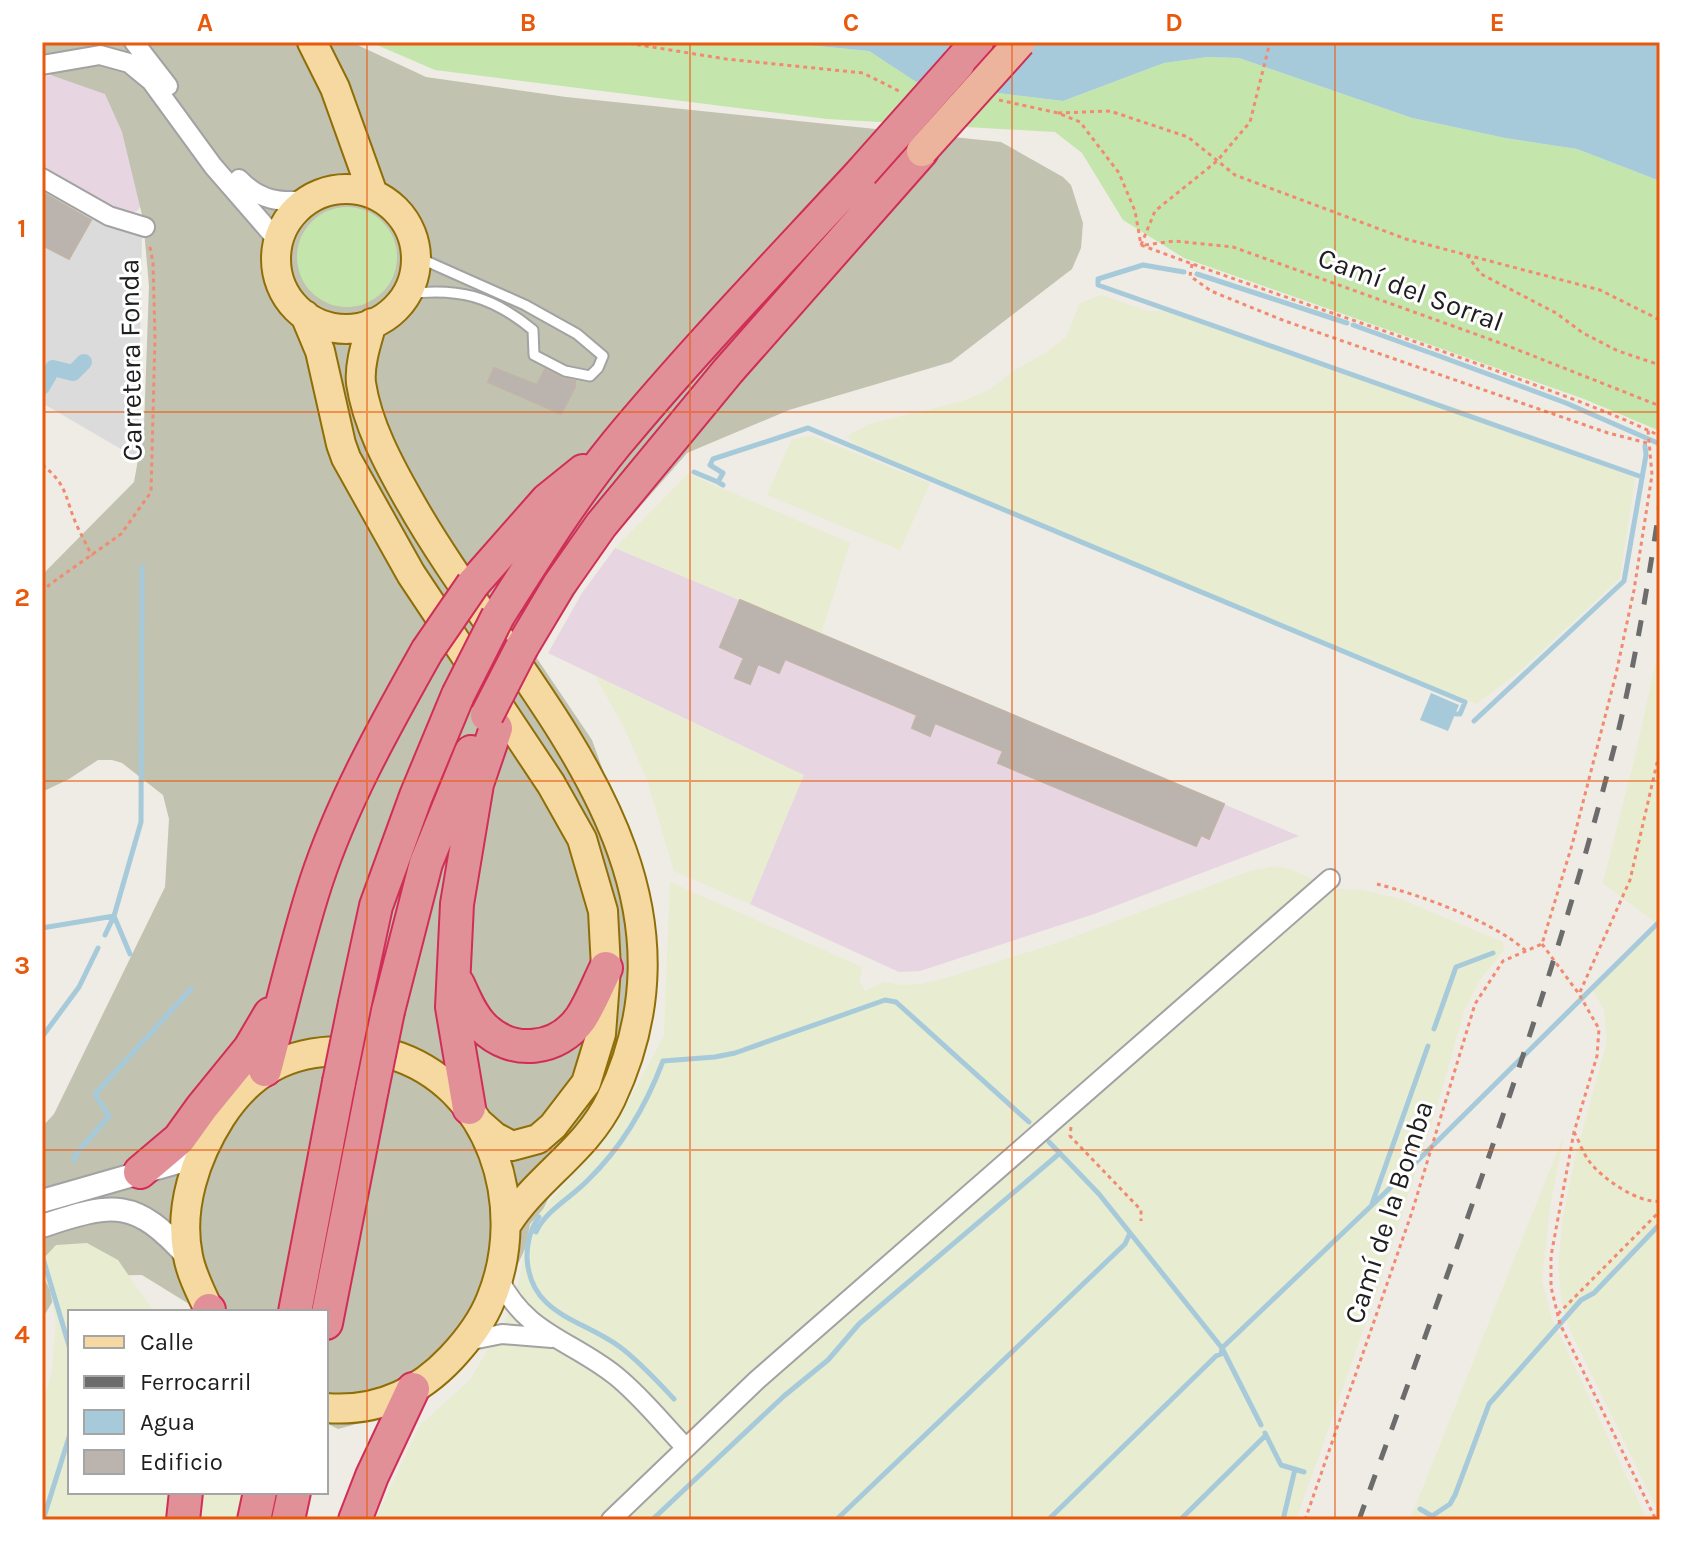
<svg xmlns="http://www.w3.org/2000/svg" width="1702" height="1562" viewBox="0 0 1702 1562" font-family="Karla,sans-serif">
<rect width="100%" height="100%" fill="#eeece4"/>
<path fill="#dcdbdb" d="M42 189 103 223 126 232 142 234 138 459 42 403Z"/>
<path fill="#e7d6e2" d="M105 74 144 202 137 211 129 213 106 206 42 172V76Z
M615 548 821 634 1299 836 1094 914 920 971 899 972 750 904 803 775 548 653 582 593Z"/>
<path fill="#c1c2b0" d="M42 42H351L426 77 566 97 1001 142 1063 177 1071 185 1083 223 1081 248 1072 269 951 362 789 410 687 453 603 549 536 657 592 740 651 903 656 983 634 1077 555 1184 499 1305 452 1371 382 1417 338 1429 326 1423V1312H194L189 1304 142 1275 68 1276 42 1319V1127L54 1114 165 887 169 819 163 795 122 763 112 760H98L69 779 42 792V575L134 482 144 426 149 286 143 219 122 132 105 94 42 72Z"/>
<path fill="#e8ecd0" d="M1102 295 1147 311H1172L1243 338 1469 412 1635 478 1620 578 1520 671 1476 704 882 457 853 443 847 436 870 424 963 401 991 389 1015 370 1045 353 1066 337 1080 303Z
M812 436 930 483 900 550 767 495 792 439Z
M688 474 850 543 821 634 615 548Z
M1660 643V1515L1571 1332 1563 1310 1558 1268 1563 1218 1575 1158 1607 1042 1604 1009 1592 990 1656 923 1603 883 1635 757Z
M595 676 804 775 750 904 674 871 647 780 624 727Z
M1276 866 1290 869 1334 889 1362 890 1400 899 1503 942 1504 950 1480 980 1464 1011 1441 1093 1376 1294 1296 1520H375L420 1425 470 1380 514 1305 530 1224 614 1128 664 1036 670 882 862 967 859 981 865 991 884 982 899 985 922 984 953 976 1063 941 1250 871Z
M1564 1135 1550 1207 1542 1281 1552 1319 1647 1520H1410Z
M87 1243 118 1260 154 1312H70V1492H272L294 1520H42V1405L52 1371 56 1321 50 1290 42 1274V1260L56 1245Z"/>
<path fill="#c4e6ad" d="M370 42H777L869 51 919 83 1063 101 1164 63 1208 57 1239 58 1412 118 1505 138 1577 149 1660 181V431L1584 399 1184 258 1123 220 1082 153 1055 132 827 119 435 70Z
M297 257a50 50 0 1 1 100 0a50 50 0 1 1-100 0Z"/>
<path fill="#a7cada" d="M777 42H1660V181L1577 149 1505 138 1412 118 1239 58 1208 57 1164 63 1063 101 918 83 869 51Z
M1431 693 1459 705 1448 731 1420 720Z"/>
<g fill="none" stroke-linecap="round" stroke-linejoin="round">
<path stroke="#a7cada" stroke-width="5" d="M1184 272 1143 265 1098 279V285L1642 477
M1197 274 1347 323
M1353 325 1428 352
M1431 353 1566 403 1660 444
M694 472 718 482
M723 485 718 482 723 473 710 465 713 459 808 428 1465 702 1460 714H1456
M1474 721 1624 581 1646 455 1645 446
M42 928 114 916 130 954
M105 935 114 916 141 822 142 567
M1434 1029 1456 967 1493 953
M42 1037 79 987 98 948
M1049 1142 1099 1194 1222 1348 1261 1425
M74 1161 76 1154 109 1116 95 1094 191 989
M1372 1204 1428 1046
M539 1217C530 1229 527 1243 527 1258 530 1315 582 1319 620 1347 640 1362 658 1382 674 1399
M536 1232C546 1210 572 1197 588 1180 623 1146 646 1106 663 1061L715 1057 735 1053 885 1000 896 1002 1029 1122
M42 1255 70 1349
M1265 1433 1281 1465 1304 1472
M1420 1509 1432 1516 1433 1520
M1432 1516 1450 1504 1455 1495 1489 1404 1581 1300 1594 1293 1660 1224
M43 1520 70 1434
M652 1520 784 1396 828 1360 859 1324 1060 1153
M836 1520 1125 1244 1130 1233
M1048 1520 1216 1356 1221 1354 1222 1348 1390 1188 1660 921
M1180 1520 1266 1435
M1283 1520 1295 1469"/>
<path stroke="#a7cada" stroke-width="16" d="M42 387 53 368 73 373 84 362"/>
</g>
<path fill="#bbb4ae" stroke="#bfb4a7" stroke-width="2" d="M42 192 91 220 69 259 42 245Z
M494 368 537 385 545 369 562 378 575 381V387L561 414 488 382Z
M740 600 1224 804 1209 839 1201 835 1196 846 998 763 1003 751 935 723 930 736 912 728 917 715 785 659 779 673 758 664 750 684 735 678 744 658 720 647Z"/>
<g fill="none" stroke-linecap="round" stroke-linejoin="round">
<defs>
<path id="service" d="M406 294C458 287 492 296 533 330L534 355 565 371 590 376 598 368 603 356 577 334 525 305 426 261 415 246"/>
<path id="minor" d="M134 42 168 86
M42 65 100 55 129 63 151 81 213 166 278 241
M42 178 109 216 145 227
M239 179C260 201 280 203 309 200
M498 1277C526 1335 570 1339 616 1376 642 1397 663 1424 686 1448
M467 1341 502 1334 552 1338
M611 1520 757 1380 1330 879"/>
<path id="tertiary" d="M42 1201 199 1156
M42 1226C114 1202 135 1198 188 1257"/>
<path id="primary" d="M312 42 335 88 373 194
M276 259a70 70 0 1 1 140 0a70 70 0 1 1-140 0Z
M305 315 320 351 341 444 346 458 411 574 551 784 582 839 603 911 606 968 601 1034 586 1083 553 1126 538 1139 512 1146 495 1137 479 1123
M372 323C367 341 359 364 361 383 367 424 389 465 409 500 514 687 722 864 611 1099 587 1150 536 1178 507 1224
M210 1312C202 1295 191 1274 188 1256 178 1208 196 1156 221 1117 250 1072 288 1051 342 1051 357 1051 376 1050 390 1054 492 1084 529 1207 491 1299 482 1322 467 1341 451 1358 417 1394 375 1412 326 1408"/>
<path id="motorway" d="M958 64 977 42
M473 584 547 500 583 471
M498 616C535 558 572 498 616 444 694 350 779 262 862 172
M522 647 559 585 601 525 728 371 922 151
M458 984C465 999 471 1015 483 1027 512 1056 558 1051 581 1018 591 1003 598 984 606 968
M355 1003 376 906 416 796 458 695
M388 1011 426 863 471 752
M265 1070C282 1007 296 943 316 882 343 800 385 726 427 651
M469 1108 452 1007 457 904 477 784 496 728
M140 1172 179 1139 202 1107 250 1048 270 1014
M209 1312V1310
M295 1312 339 1082
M326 1323 372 1089
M183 1520 186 1492
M254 1520 260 1492
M288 1520 294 1492
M355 1520 372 1476 413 1389"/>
</defs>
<use href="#service" stroke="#a2a2a2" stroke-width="13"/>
<use href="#minor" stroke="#a2a2a2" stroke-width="22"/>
<use href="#tertiary" stroke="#a2a2a2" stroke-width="26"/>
<use href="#primary" stroke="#8f6e08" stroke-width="32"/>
<use href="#motorway" stroke="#d02e57" stroke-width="36"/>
<path stroke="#f28a71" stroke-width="3" stroke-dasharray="4 4" stroke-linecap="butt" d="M621 42 726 59 863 73 901 92
M999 100 1058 113 1080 122 1119 173 1135 211 1141 245
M1058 113 1110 111 1188 137 1235 175 1406 239 1600 290 1660 320
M1141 245C1263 291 1386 330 1508 375 1559 394 1611 412 1660 436
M1141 245 1155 211 1217 161 1250 122 1270 42
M1145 245 1174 241 1233 247 1503 344 1660 406
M1467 255 1481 274 1556 313 1583 333 1618 351 1660 365
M1192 264 1190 276 1211 291 1285 321 1608 433 1647 443
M42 465C68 484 65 499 77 526 82 536 87 546 92 556
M42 593 49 585 121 534 151 492 155 337 153 262 149 243
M1377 884C1420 895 1493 921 1526 951
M1542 944 1579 994 1599 1029 1597 1056 1574 1132 1551 1256V1287L1560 1324 1656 1520
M1580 992 1630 880 1660 750
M1071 1127 1070 1136 1141 1210V1221
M1574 1132C1579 1141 1583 1153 1589 1161 1601 1178 1639 1204 1660 1201
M1558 1314 1660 1211
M1305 1520 1412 1212 1475 1004 1503 961 1542 944 1572 845 1616 674 1634 590 1652 475 1648 430"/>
<use href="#service" stroke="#fff" stroke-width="9"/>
<use href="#minor" stroke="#fff" stroke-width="18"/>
<use href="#tertiary" stroke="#fff" stroke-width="22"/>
<use href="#primary" stroke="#f6d9a1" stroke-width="28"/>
<use href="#motorway" stroke="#e19098" stroke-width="32"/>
<path stroke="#6c6c6c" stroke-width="5" stroke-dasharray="16 16" stroke-linecap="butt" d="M1359 1520C1449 1269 1544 1018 1611 760 1633 677 1647 590 1660 504"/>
<defs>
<path id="trunk-bridge" d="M922 151 1020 42"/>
<path id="motorway-bridge" d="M862 172 958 64
M427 651 473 584
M458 695 498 616
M487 715 522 647
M339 1082 355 1003
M372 1089 388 1011"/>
</defs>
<use href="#trunk-bridge" stroke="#d02e57" stroke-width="34" stroke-linecap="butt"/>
<use href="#motorway-bridge" stroke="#d02e57" stroke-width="36" stroke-linecap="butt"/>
<use href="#trunk-bridge" stroke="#ecb49c" stroke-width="30"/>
<use href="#motorway-bridge" stroke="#e19098" stroke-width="32"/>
</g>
<path fill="none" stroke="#e8590c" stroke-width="2" stroke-opacity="0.55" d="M367 42V1520M690 42V1520M1012 42V1520M1335 42V1520M42 412H1660M42 781H1660M42 1150H1660"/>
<g text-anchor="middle" stroke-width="6" stroke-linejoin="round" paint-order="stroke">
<g font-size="28" fill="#1e1e1e" stroke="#fff">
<text transform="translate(1411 289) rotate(20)" y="10">Camí del Sorral</text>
<text transform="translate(130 360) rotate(-91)" y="10">Carretera Fonda</text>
<text transform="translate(1388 1212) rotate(-72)" y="10">Camí de la Bomba</text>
</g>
</g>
<rect width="1702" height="1562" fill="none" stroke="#ffffff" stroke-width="88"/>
<rect x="68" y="1310" width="260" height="184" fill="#ffffff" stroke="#a5a5a5" stroke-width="2"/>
<rect x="84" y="1336" width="40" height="12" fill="#f6d9a1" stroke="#a5a5a5" stroke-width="2"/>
<text x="140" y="1350" font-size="24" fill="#1e1e1e">Calle</text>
<rect x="84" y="1376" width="40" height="12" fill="#6c6c6c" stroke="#a5a5a5" stroke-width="2"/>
<text x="140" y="1390" font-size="24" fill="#1e1e1e">Ferrocarril</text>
<rect x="84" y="1410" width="40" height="24" fill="#a7cada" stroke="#a5a5a5" stroke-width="2"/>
<text x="140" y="1430" font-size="24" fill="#1e1e1e">Agua</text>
<rect x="84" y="1450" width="40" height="24" fill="#bbb4ae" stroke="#a5a5a5" stroke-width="2"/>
<text x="140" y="1470" font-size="24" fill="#1e1e1e">Edificio</text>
<rect x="44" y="44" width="1614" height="1474" fill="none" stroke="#e8590c" stroke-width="3"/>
<g font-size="26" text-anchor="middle" font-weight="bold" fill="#e8590c">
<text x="205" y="31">A</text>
<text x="528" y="31">B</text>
<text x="851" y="31">C</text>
<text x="1174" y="31">D</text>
<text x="1497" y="31">E</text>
<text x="22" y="237">1</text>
<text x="22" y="606">2</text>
<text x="22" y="974">3</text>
<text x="22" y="1343">4</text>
</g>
</svg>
